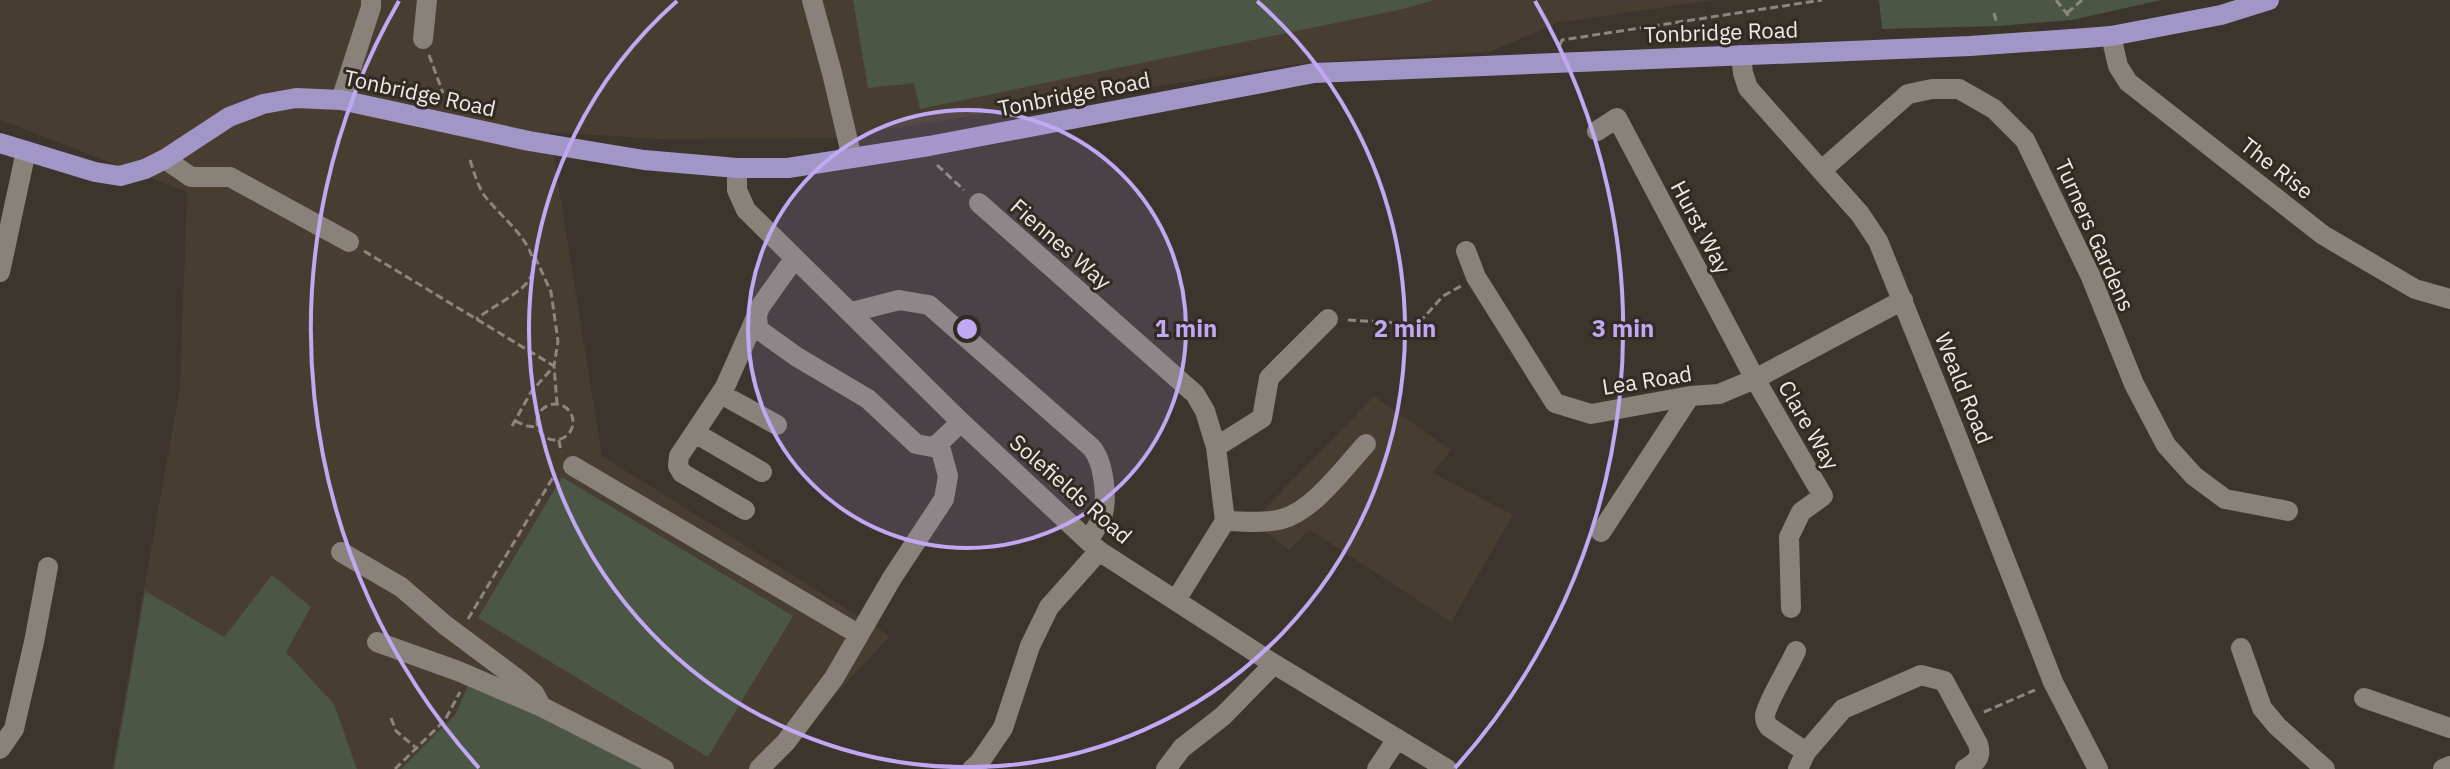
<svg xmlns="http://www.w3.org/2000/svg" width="2450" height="769" viewBox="0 0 2450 769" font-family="'IBM Plex Sans',sans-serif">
<rect width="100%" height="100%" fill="#3b352e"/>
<path fill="#473d30" d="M0 0H1713L1557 23 1489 52 1311 62 832 138 657 139 550 132 602 456 890 636 767 769H112L180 387 187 192 0 120Z
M1374 396 1451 450 1433 473 1513 515 1451 622 1310 530 1289 550 1252 522Z"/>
<path fill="#4b5644" d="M853 0H1434L1403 9 920 109 914 83 868 88Z
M1879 0H2161L2072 20 1998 26 1882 29Z
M562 477 793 616 708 757 478 618Z
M272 575 311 607 286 652 334 704 357 769H114L145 591 224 637Z
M468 686 664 769H401L455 715Z"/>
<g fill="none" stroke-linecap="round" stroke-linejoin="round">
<path stroke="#8b8680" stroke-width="3" stroke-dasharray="8 4" stroke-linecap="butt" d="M2056 0 2071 19
M1994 13 1997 24
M2067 13 2082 0
M1560 45 1562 40 1822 0
M429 55 443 93
M470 160C474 172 477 184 484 195 501 219 556 256 523 287 509 299 491 308 476 319
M937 165 964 190
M364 251 554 366 531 392 512 426
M535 257 551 292 558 341 554 366 557 403
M1348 320 1418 324 1443 296 1461 286
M537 422a18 18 0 1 1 36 0a18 18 0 1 1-36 0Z
M515 421 527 426 537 427
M559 440 561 452
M468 619 555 474
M1984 712 2035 690
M391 718 396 731 415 747
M395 769 445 720 460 692"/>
<path stroke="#89827a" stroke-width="20" d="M812 0 832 73 852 158
M2111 36 2118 66 2128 82 2323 235 2415 289 2450 299
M423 39 427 0
M1741 55 1743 73 1748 88 1860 214 1878 241 1951 421 2053 682 2098 769
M341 100 371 7V0
M1597 131 1617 118 1755 379 1823 496 1801 512 1789 537 1791 608
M165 159 191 177H230L349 242
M737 168V190L746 210 961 422 1099 551 1266 659 1447 769
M1822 170 1908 94 1932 89H1959L1994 109 2025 140 2091 277 2134 384 2166 445 2194 476 2225 499 2288 511
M979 203 1195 394 1205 411 1216 447 1225 521 1176 600
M1466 251 1476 277 1555 403 1591 414 1690 396 1719 394 1755 379 1903 300
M794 259 760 307 757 315 758 329 797 357 868 399 916 444 932 447 939 443 961 422
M0 272 26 151
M852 312 899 300 929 305 1091 447C1104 461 1108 499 1102 517 1099 525 1092 534 1088 541
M721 394 777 425
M695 433 762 472
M1216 447 1262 418 1269 378 1328 319
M573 466 858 634
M745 510 682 473 678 466 679 456 725 387 757 315
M1225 521C1243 521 1263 524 1282 519 1313 511 1344 468 1366 444
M1601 532 1690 396
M341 552 401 587 445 625 520 681 534 693 540 704
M377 642 458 671 542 707 664 769
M2241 648 2262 708 2277 726 2325 769
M1796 651C1789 667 1768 700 1765 715 1765 721 1766 723 1769 727L1806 752
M2364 698 2450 728
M0 749 14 729 34 642 48 567
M759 769 786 742 834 678 892 578 944 499 948 476 939 443
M972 769 979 763 1003 728 1030 646 1049 607 1099 551
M1166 769 1182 748 1223 716 1274 664
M1377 769 1397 739
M1798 769 1806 752 1843 709 1921 675 1944 681 1978 744C1982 757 1977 762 1965 769
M2443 769 2450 766"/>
<path stroke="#a296c7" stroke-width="20" d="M0 143 95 172 120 176 145 169 165 159 229 117 263 104 296 98 341 100 529 141 644 160 737 168H788L929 146 1314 73 1970 46 2086 38 2111 36 2221 15 2269 0"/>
</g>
<circle cx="967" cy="329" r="219" fill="#c1a8f3" fill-opacity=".12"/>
<g fill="none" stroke="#c1a8f3" stroke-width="4">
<circle cx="967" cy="329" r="219"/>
<path d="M1257 1A438 438 0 1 1 677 1"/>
<path d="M479 768A656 656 0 0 1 399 1M1535 1A656 656 0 0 1 1455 768"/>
</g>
<g text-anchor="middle" stroke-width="6" stroke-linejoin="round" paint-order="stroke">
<g font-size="22" fill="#eeeae5" stroke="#312b24">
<text transform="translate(1721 32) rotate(-2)" y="8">Tonbridge Road</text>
<text transform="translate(420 93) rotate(12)" y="8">Tonbridge Road</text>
<text transform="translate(1074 94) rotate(-11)" y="8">Tonbridge Road</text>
<text transform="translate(2277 168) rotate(38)" y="8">The Rise</text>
<text transform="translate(1701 227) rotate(62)" y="8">Hurst Way</text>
<text transform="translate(2095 235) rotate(66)" y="8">Turners Gardens</text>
<text transform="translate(1061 244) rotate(41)" y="8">Fiennes Way</text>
<text transform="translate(1647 380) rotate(-9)" y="8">Lea Road</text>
<text transform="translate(1964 388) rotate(68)" y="8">Weald Road</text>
<text transform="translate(1809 425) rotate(60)" y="8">Clare Way</text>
<text transform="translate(1071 489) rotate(41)" y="8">Solefields Road</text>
</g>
</g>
<circle cx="967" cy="329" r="12" fill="#c1a8f3" stroke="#312b24" stroke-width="4"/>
<g font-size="24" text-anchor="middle" font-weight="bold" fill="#c1a8f3" stroke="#312b24" stroke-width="6" stroke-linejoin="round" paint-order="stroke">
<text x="1186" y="337">1 min</text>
<text x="1405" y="337">2 min</text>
<text x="1623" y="337">3 min</text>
</g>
</svg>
